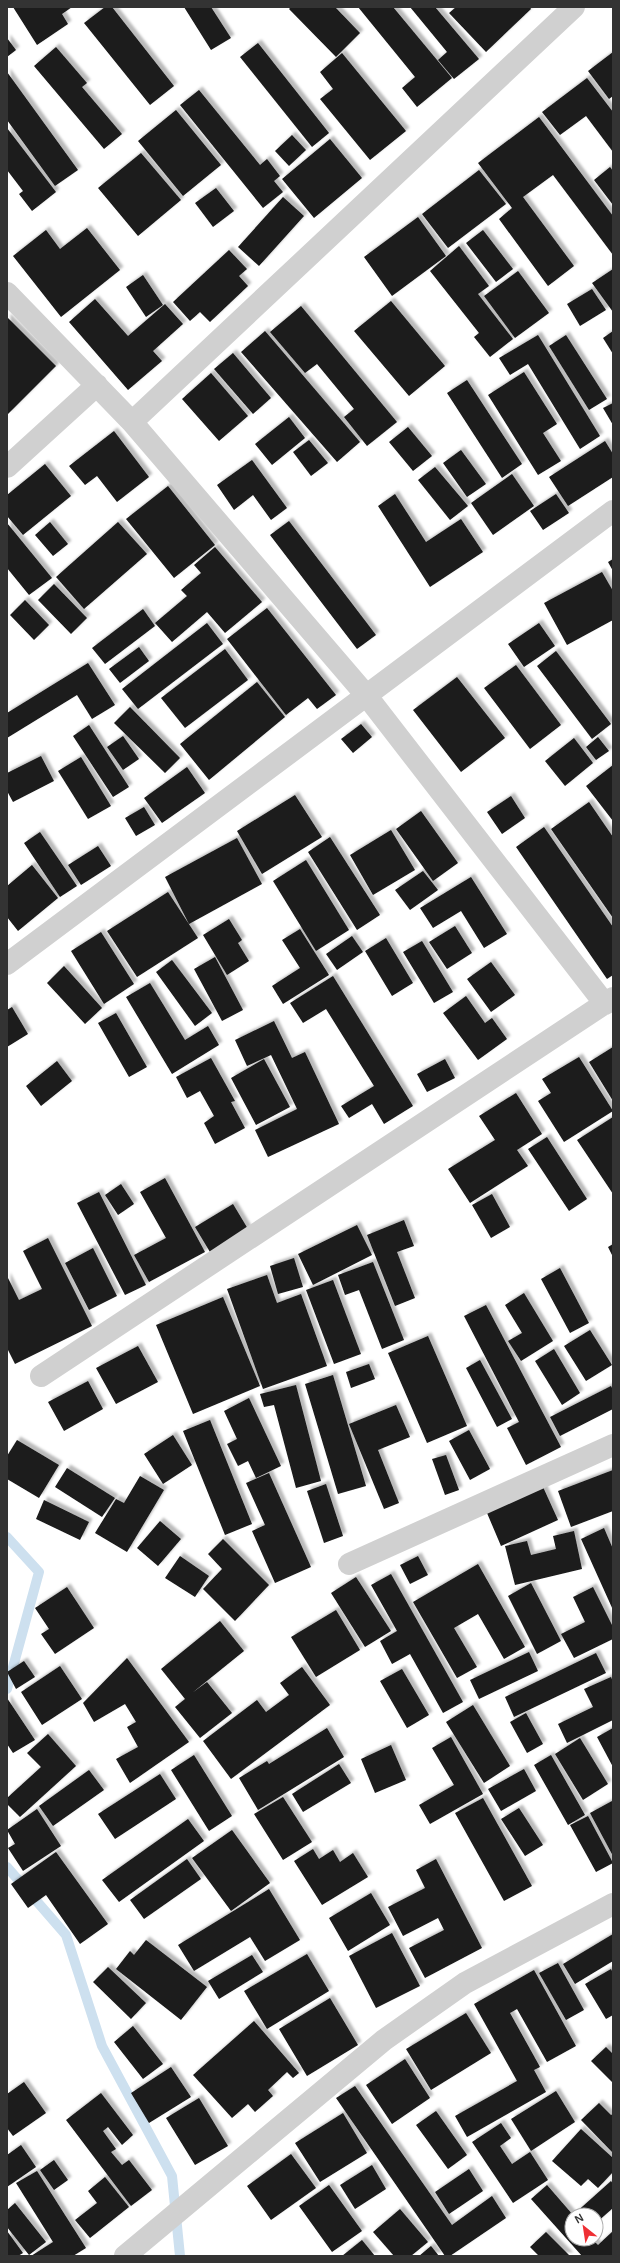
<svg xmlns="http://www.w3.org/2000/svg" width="620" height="2263" viewBox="0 0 620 2263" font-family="Helvetica,sans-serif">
<defs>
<filter id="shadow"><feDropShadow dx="3.5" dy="-3.5" stdDeviation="1" flood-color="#0004"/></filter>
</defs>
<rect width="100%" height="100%" fill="#fff"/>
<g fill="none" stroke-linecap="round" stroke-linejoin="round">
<path stroke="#cde0ef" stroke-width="10" d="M7 1537 39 1572 7 1689
M7 1867 66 1935 102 2046 172 2176 180 2256"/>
</g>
<path fill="#1a1a1a" filter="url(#shadow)" d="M13 7H72L62 14 68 24 37 45Z
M105 7H112L174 86 150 105 84 23Z
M184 7H211L231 38 211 50Z
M291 7H335L360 33 336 57 289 9Z
M358 7H393L452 78 417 107 402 88 415 77Z
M410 7H435L479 59 454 79 438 60 447 52Z
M456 7H530L531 9 486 52 449 13Z
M7 38 16 50 7 57Z
M258 43 329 133 312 147 240 57Z
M56 47 87 83 82 87 122 134 104 149 34 66Z
M613 52V96L609 99 588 71Z
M342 53 406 131 370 160 320 99 333 89 320 72Z
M7 72 78 170 55 186 7 120Z
M587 78 613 112V152L586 116 560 135 542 112Z
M199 90 260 165 267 159 280 176 274 181 283 192 263 208 180 105Z
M176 110 221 165 183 196 138 141Z
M539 117 613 216V255L553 175 523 197 574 266 548 286 499 219 512 208 478 163Z
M7 128 56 192 32 211 19 194 23 191 7 170Z
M292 135 306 150 289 166 275 151Z
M330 139 362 178 314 218 282 179Z
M141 153 181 200 138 236 98 188Z
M610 167 613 171V205L594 180Z
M479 170 506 204 448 248 422 214Z
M216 188 234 211 213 227 195 203Z
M283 197 304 216 259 266 238 247Z
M418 217 446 256 392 296 364 257Z
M87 228 120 270 61 317 13 256 46 230 60 249Z
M483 230 513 269 496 282 466 243Z
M459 246 489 286 478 294 513 339 490 357 474 337 479 333 430 271Z
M229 250 247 269 239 276 248 286 210 322 200 312 190 321 173 302Z
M613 269V312L592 283Z
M518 271 549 313 515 338 484 296Z
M143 275 163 305 146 317 126 287Z
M592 289 606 310 580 326 567 304Z
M95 299 128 336 165 304 183 324 153 351 162 361 128 390 69 322Z
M391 301 445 366 409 396 354 331Z
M301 306 397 422 367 446 344 417 354 409 317 364 305 373 270 332Z
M7 317 56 366 7 415Z
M265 331 360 442 337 462 241 352Z
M613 331V354L603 338Z
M538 335 600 436 580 449 528 364 510 375 499 358Z
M566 335 607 399 589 410 549 346Z
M233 353 271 398 253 414 214 369Z
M524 372 557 424 543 433 561 461 538 475 488 395Z
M211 373 248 416 219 441 182 399Z
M467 380 522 464 502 478 447 393Z
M613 403V425L603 408Z
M289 417 305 438 272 465 255 444Z
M408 427 432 456 413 471 389 442Z
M114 431 149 477 117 502 97 476 85 485 69 466Z
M309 440 328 463 311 476 293 452Z
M605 441 613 454V477L568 506 549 477Z
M461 450 486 484 467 497 443 463Z
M252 460 287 508 271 520 253 495 234 510 217 485Z
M45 464 71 496 23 535 7 516V495Z
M435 467 468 506 450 520 418 480Z
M512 474 534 506 493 535 471 503Z
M168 486 215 545 174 578 126 519Z
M395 494 426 542 461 519 483 552 430 587 378 506Z
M556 494 569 513 543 530 530 511Z
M289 521 376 635 357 649 270 535Z
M50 522 68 544 53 556 35 535Z
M118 522 147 554 84 609 56 577Z
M7 523 52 578 29 595 7 568Z
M215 547 262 602 225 633 207 612 172 642 155 623 187 596 181 590 201 573 194 565Z
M613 559V571L608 562Z
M602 572 613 591V620L567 645 544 603Z
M54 584 87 618 71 634 38 600Z
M25 600 49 625 34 640 10 615Z
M267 608 336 695 317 709 308 698 286 715 227 639Z
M143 609 155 626 105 664 92 648Z
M207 623 223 644 138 709 122 689Z
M539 623 555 646 524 667 508 644Z
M139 647 149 661 120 683 109 669Z
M225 649 248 680 185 728 161 698Z
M556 651 611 724 592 739 537 666Z
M88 663 115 705 92 719 77 695 7 738V713Z
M516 665 561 725 530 749 484 688Z
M457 677 505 738 461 772 413 710Z
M257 682 285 717 209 780 180 744Z
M130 707 180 758 165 773 114 723Z
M361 724 372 737 353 753 341 739Z
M89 725 129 787 113 797 73 736Z
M123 736 139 759 123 770 107 747Z
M598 737 609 751 596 760 586 747Z
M574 738 593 763 565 786 545 761Z
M41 756 54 781 13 802 7 791V773Z
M81 757 111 806 88 819 58 771Z
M613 765V821L586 786Z
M187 767 205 793 162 823 144 798Z
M295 795 322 837 262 874 237 831Z
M511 796 525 818 502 834 487 812Z
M589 802 613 837V918L551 829Z
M144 807 155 825 136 836 125 818Z
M421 811 458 863 433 881 396 829Z
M544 827 613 927V975L607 979 516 847Z
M391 830 415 870 373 895 350 855Z
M40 832 77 886 60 897 24 843Z
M330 837 380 915 357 930 308 852Z
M237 838 262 884 189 924 165 877Z
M98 846 111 866 81 885 68 865Z
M306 860 349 930 316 951 273 881Z
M32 865 58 898 18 931 7 917V886Z
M423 871 438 890 410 910 395 890Z
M471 877 507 934 484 948 461 911 433 928 420 908Z
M168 892 198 938 137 977 107 931Z
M229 919 242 940 238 943 249 961 227 975 203 935Z
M455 926 472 953 447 969 429 942Z
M300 929 329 975 283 1004 272 986 300 968 282 940Z
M101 932 134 984 104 1004 71 951Z
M352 936 363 952 337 970 326 954Z
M386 938 413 983 392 996 365 951Z
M422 941 453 992 434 1003 403 952Z
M215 957 243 1010 222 1021 194 969Z
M172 960 212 1013 195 1026 156 972Z
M491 962 515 995 491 1012 467 979Z
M64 966 102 1008 85 1024 47 983Z
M333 976 413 1106 384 1124 372 1104 349 1118 341 1106 374 1086 326 1009 303 1023 290 1003Z
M150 983 185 1040 208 1026 219 1045 172 1074 126 997Z
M466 996 485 1023 492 1018 507 1039 478 1060 443 1013Z
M12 1007 28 1034 7 1047V1010Z
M116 1013 147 1067 129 1077 98 1023Z
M274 1021 292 1058 305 1052 339 1124 268 1157 255 1130 297 1109 271 1055 247 1066 235 1040Z
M613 1047V1101L589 1062Z
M579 1057 613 1111 564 1142 538 1101 551 1093 542 1079Z
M211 1058 235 1101 231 1102 245 1128 215 1144 204 1123 214 1116 200 1091 187 1098 176 1077Z
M264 1059 290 1107 256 1125 231 1078Z
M445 1059 455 1078 427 1092 417 1074Z
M57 1061 72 1081 41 1106 26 1086Z
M516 1093 542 1134 517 1150 528 1166 470 1203 448 1169 495 1140 479 1116Z
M613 1117V1194L577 1140Z
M547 1137 587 1199 569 1211 528 1149Z
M165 1178 205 1252 149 1282 134 1255 166 1238 140 1192Z
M121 1184 134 1204 118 1215 105 1195Z
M99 1192 146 1285 125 1295 77 1203Z
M492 1194 510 1227 491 1238 472 1205Z
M233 1204 248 1229 210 1252 195 1227Z
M404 1220 414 1246 397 1252 415 1298 395 1306 367 1235Z
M357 1225 372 1255 313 1285 298 1254Z
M48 1238 92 1326 15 1364 7 1348V1276L19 1300 42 1289 23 1251Z
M613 1244V1257L608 1247Z
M93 1248 117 1296 89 1310 65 1263Z
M294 1258 303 1287 278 1294 270 1266Z
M373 1262 404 1340 382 1349 359 1290 345 1295 338 1275Z
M560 1268 589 1323 570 1333 541 1279Z
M267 1275 277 1303 301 1294 327 1366 263 1389 227 1289Z
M333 1280 361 1354 334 1364 306 1290Z
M524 1293 553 1341 521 1361 508 1341 522 1333 505 1305Z
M223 1297 260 1386 193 1414 156 1325Z
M486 1305 561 1447 526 1465 507 1428 519 1422 464 1316Z
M590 1330 612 1365 586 1381 564 1346Z
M428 1336 467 1426 427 1443 388 1353Z
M138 1346 158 1382 116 1404 96 1368Z
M554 1349 580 1393 562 1405 535 1361Z
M480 1360 512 1419 497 1427 466 1368Z
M369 1364 375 1379 351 1388 346 1372Z
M333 1375 366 1486 338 1494 305 1384Z
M88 1381 103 1409 64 1431 48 1402Z
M296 1385 321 1481 296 1488 274 1405 264 1407 260 1394Z
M611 1386 613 1390V1409L560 1436 550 1417Z
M249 1398 281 1466 256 1478 248 1461 238 1466 227 1444 237 1439 224 1411Z
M396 1405 410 1437 378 1450 399 1503 384 1509 349 1424Z
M210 1420 252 1524 225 1535 183 1431Z
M469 1430 490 1469 470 1480 449 1441Z
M173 1435 192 1465 163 1484 144 1454Z
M17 1440 59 1465 39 1498 7 1479V1456Z
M446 1455 459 1490 445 1495 432 1459Z
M67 1468 115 1498 102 1517 55 1487Z
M613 1470V1511L571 1527 558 1491Z
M269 1473 311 1567 275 1583 252 1531 265 1525 246 1483Z
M140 1476 164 1490 127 1552 95 1533 116 1499 124 1503Z
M326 1484 343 1536 324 1543 307 1491Z
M543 1487 558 1520 501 1546 487 1513Z
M44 1500 89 1522 80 1540 36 1519Z
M160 1521 181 1539 158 1566 137 1548Z
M604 1528 613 1549V1610L581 1539Z
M574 1531 582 1569 515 1585 505 1546 527 1541 531 1555 556 1549 553 1536Z
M223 1539 269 1585 235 1621 203 1589 222 1569 208 1554Z
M180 1556 209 1576 195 1597 165 1578Z
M418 1556 428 1575 410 1584 400 1565Z
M478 1564 525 1647 504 1659 478 1614 454 1628 477 1667 457 1678 413 1602Z
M391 1574 463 1702 443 1713 410 1654 392 1664 380 1641 397 1631 371 1585Z
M356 1577 391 1631 365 1647 331 1593Z
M531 1583 561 1641 537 1654 508 1596Z
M67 1587 94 1628 55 1654 41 1634 49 1629 35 1608Z
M593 1587 613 1627V1639L574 1658 561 1634 585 1622 573 1597Z
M336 1610 360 1650 316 1677 291 1637Z
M220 1621 244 1651 192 1693 207 1682 232 1713 200 1738 175 1707 185 1699 161 1669Z
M529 1652 538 1671 479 1699 470 1680Z
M596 1653 606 1673 514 1717 505 1697Z
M127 1658 189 1742 130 1783 116 1759 138 1747 127 1727 136 1722 125 1704 94 1722 83 1703Z
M24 1661 35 1677 16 1689 7 1672Z
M60 1666 82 1699 42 1725 21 1692Z
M302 1667 330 1705 231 1779 203 1741 257 1700 266 1712 289 1695 280 1683Z
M402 1669 429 1715 407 1728 380 1681Z
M611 1677 613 1682V1720L567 1743 558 1724 593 1707 584 1689Z
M7 1698 35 1740 13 1753 7 1744Z
M473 1705 510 1766 484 1783 446 1722Z
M526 1713 543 1744 527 1753 510 1722Z
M327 1728 344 1757 258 1810 239 1778 267 1761 269 1764Z
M613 1728V1767L597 1737Z
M48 1734 76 1766 20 1817 7 1804V1798L41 1767 27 1753Z
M451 1737 483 1794 430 1824 419 1805 454 1785 432 1748Z
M580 1738 608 1784 583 1800 555 1754Z
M391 1745 406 1780 375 1793 361 1759Z
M194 1755 232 1816 209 1831 171 1770Z
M551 1755 585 1815 568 1825 534 1765Z
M339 1764 351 1783 303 1812 292 1794Z
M524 1769 536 1791 501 1811 488 1789Z
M89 1770 104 1790 53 1826 39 1806Z
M160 1774 176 1799 115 1839 98 1814Z
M283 1797 312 1842 283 1860 254 1814Z
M483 1798 532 1886 504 1901 455 1813Z
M612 1801 613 1803V1856L590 1813Z
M519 1808 543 1845 525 1856 501 1819Z
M37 1809 61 1846 23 1871 8 1848 15 1844 7 1830Z
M588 1816 613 1863 596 1872 570 1825Z
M188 1819 204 1841 119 1902 102 1880Z
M232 1830 270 1883 231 1911 192 1858Z
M313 1849 319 1859 333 1850 340 1862 353 1853 368 1877 322 1905 294 1861Z
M56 1852 108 1924 80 1944 46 1895 28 1908 11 1884Z
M187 1859 201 1879 144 1919 130 1900Z
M436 1859 482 1948 425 1978 409 1948 444 1930 438 1918 403 1936 388 1907 425 1888 416 1870Z
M269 1889 300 1940 265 1961 250 1937 194 1971 178 1945Z
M371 1893 390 1925 348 1951 329 1918Z
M392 1933 420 1986 376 2008 349 1956Z
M613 1934V1961L575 1984 563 1964Z
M146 1940 207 1987 181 2020 116 1969 130 1951 134 1955Z
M307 1954 329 1991 267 2029 244 1991Z
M252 1955 263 1972 219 1999 208 1981Z
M558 1963 584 2010 566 2020 539 1973Z
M108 1967 146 2003 131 2019 93 1982Z
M611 1969 613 1973V2015L606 2019 585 1984Z
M534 1970 576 2046 547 2062 517 2009 510 2013 540 2067 534 2070 546 2092 467 2137 455 2116 517 2081 474 2004Z
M330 1998 358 2045 307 2076 279 2029Z
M466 2013 491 2053 431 2090 406 2049Z
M254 2021 299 2073 293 2078 287 2072 268 2090 273 2096 255 2112 248 2104 232 2118 193 2075Z
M133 2026 163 2064 143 2079 114 2042Z
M606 2047 613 2054V2083L591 2061Z
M405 2059 430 2098 392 2124 366 2085Z
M171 2067 191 2097 149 2123 131 2093Z
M24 2082 46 2113 13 2136 7 2128V2094Z
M355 2086 452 2225 492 2196 506 2218 450 2256H445L336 2098Z
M556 2091 575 2122 531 2151 511 2119Z
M101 2093 133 2135 122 2145 108 2127 103 2131 116 2149 111 2152 122 2165 129 2160 152 2190 131 2206 66 2120Z
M199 2098 228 2146 195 2165 166 2118Z
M599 2103 611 2115 613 2114V2153L581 2120Z
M436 2111 467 2155 448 2169 416 2125Z
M343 2113 367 2153 320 2182 295 2143Z
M501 2123 511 2138 500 2146 512 2164 530 2152 548 2180 513 2203 472 2142Z
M581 2129 613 2158V2172L598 2188 588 2179 581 2186 552 2161Z
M21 2145 36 2167 7 2187V2155Z
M291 2154 316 2188 271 2220 247 2186Z
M54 2160 68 2180 54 2190 40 2170Z
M372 2165 386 2189 355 2209 340 2185Z
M469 2169 483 2191 449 2214 435 2192Z
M37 2171 86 2248 73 2256H31L53 2242 16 2183Z
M105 2177 129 2207 90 2238 75 2220 97 2203 88 2191Z
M611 2181 613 2184V2208L596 2223V2215H572V2239H592L598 2245 613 2231V2256H582L531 2199 547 2185 573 2215Z
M329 2185 362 2231 332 2252 299 2206Z
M15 2203 46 2242 29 2255 7 2227V2210Z
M400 2209 428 2242 411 2256H394L373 2232Z
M7 2231 23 2253 18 2256H7Z
M546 2232 570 2256H539L530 2247Z
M362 2240 375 2256H342Z
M431 2246 439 2256H419Z"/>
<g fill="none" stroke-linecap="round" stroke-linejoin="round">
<path stroke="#d0d0d0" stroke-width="22" d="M7 293 132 422 366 695 605 1004
M132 422 574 7
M7 467 97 385
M7 964 613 511
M41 1376 613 998
M349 1564 613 1445
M125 2256 384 2040 465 1983 613 1904"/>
</g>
<rect width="620" height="2263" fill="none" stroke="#333333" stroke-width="16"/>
<g transform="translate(584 2227) rotate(330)"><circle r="19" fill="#ffffff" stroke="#adadad"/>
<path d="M0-3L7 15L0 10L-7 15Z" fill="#ef2f34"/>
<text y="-6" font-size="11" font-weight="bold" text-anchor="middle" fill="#333333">N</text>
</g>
</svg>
